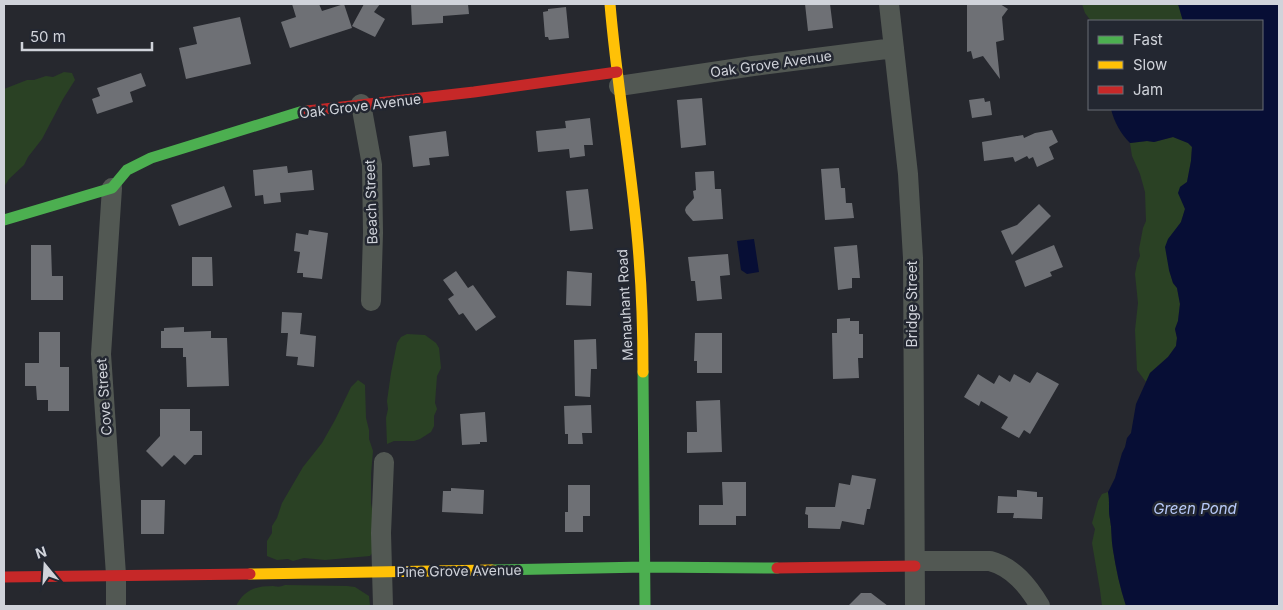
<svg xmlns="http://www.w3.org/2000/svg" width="1283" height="610" viewBox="0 0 1283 610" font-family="Inter,sans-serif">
<rect width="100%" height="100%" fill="#26282e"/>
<path fill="#2a4124" d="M1082 4H1178L1183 21H1091L1085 13Z
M64 72 72 73 75 80 63 99 42 139 28 157 24 165 9 179 4 187V89L27 80H34L46 76 53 77Z
M1173 137 1188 143 1192 147 1191 161 1187 182 1180 187 1185 209 1181 222 1167 256 1169 264V270L1173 283 1177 288 1180 304 1178 321 1175 329 1177 338 1176 346 1168 357 1150 373 1146 382 1137 370 1135 330 1138 303 1135 274 1137 263 1140 256 1139 249 1143 228 1146 221 1145 192 1140 174 1132 156 1130 143 1147 141 1154 142Z
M407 334 425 335 436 343 439 348 441 368 437 376 435 403 437 409 434 416V426L431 432 420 439 414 441H394L387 444 386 418 388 409 387 401 391 373 397 343 401 337Z
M358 380 365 385 366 418 369 430V439L373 451 371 474V503L373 515 374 551 370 556 325 560 304 558 293 561 288 559 277 560 267 556V541L272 533V526L277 518 282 503 303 467 322 443 335 420 351 387Z
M1108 492C1110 501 1108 510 1110 519 1112 529 1111 540 1113 550 1116 569 1120 588 1126 606H1102L1100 590 1092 543 1095 529 1092 523 1094 516 1098 501 1102 494Z
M285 585 347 586 355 587 369 596 370 606H236C244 590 255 586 273 586 278 587 280 587 285 585Z"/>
<path fill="#070e35" d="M1178 4H1279V606H1126C1120 588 1116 569 1113 550 1111 540 1112 529 1110 519 1108 510 1110 501 1108 492L1115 478 1122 453 1125 447 1127 438 1131 433 1136 404 1150 373 1168 357 1176 346 1177 338 1175 329 1178 321 1180 304 1177 288 1173 283 1169 270 1165 247 1168 239 1181 222 1185 209 1178 193 1180 187 1187 182 1191 161 1192 147 1188 143 1173 137 1154 142 1147 141 1130 143C1121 134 1114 122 1111 109H1262V21H1183Z
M754 239 759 272 747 274 741 270 737 241Z"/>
<path fill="#6e7075" d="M292 4H319L322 11 344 4 352 28 290 48 281 22 296 17Z
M364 4H380L374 12 385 19 375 37 352 26Z
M411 4H468L469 14 443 16V23L412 25Z
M805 4H830L833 28 808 31Z
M967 4H1000L1008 9 1002 17 1004 40 996 42 1000 79 983 56 973 59 971 51 967 52Z
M566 7 569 38 549 40 548 37H545L543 12 548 11V9Z
M240 17 251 64 186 79 179 48 197 44 193 27Z
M141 73 146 86 130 92 133 102 97 114 92 99 100 96 97 88Z
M702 98 706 145 681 148 677 100Z
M984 98 985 102 990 101 992 115 972 118 969 100Z
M590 118 593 145H584L585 156 570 158 569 149 538 152 536 131 566 128 565 121Z
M1052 130 1058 142 1049 147 1054 159 1037 167 1033 157 1029 159 1027 156 1015 162 1013 157 984 161 982 142 1023 135 1024 138 1035 133Z
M446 131 449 156 429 158 430 165 413 167 409 136Z
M287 166 288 173 312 170 314 190 280 193 281 202 264 204 263 195 255 196 253 170Z
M839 168 841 188H845L846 203H852L854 218 825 220 821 169Z
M714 171 715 189H721L723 219 693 221 686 213 685 210 686 207 694 198 693 191 696 190 695 172Z
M224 186 232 207 179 226 171 205Z
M588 189 593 229 570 231 566 191Z
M1039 204 1051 216 1012 255 1001 231 1017 225Z
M309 230 328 233 322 279 303 277V273H297L300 252 294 251 296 233 308 235Z
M31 245H51L52 276H63V300H31Z
M857 245 860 278H852V288L838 290 834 247Z
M1054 245 1063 267 1050 272 1052 276 1025 287 1015 261Z
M728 254 730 275 720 276 722 299 697 301 695 281H691L688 257Z
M192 257H212L213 286H192Z
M456 271 468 288 473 285 496 317 476 331 463 313 459 315 448 299 454 295 443 280Z
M567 271 592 273 591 306 566 305Z
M282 312 302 313 300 334 316 336 314 367 297 365 298 357 286 356 288 333H281Z
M850 318V321H859V334H863V358H858L859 378 833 379 832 333H837V319Z
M184 327V332L211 331V338H227L229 386 187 387 186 357H183V348H161V331H164V328Z
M39 332H60V367H69V411H48V400H37L36 386H25V363H39Z
M695 333H722V373H697V361H694Z
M596 339 597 369H591L590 397 575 396 574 340Z
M1037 372 1059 384 1030 434 1024 430 1019 438 1001 428 1008 417 981 401 979 406 964 397 978 374 994 384 999 375 1010 382 1014 374 1030 383Z
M720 400 722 452 687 453V432H697L696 401Z
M591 405 592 433H582L583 444H568V434H565L564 406Z
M160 409H190V431H202V455H194L185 465 174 455 162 467 146 451 160 436Z
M485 412 487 442H480V444L462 445 460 414Z
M852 475 876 479 870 509H867L864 525 842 521 840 529 808 528V515L805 514 806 507H835L839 483 850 485Z
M722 482H746V516H736V525H699V505H723Z
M568 485H590V516H583V532H565V512H568Z
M451 488 484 490 483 514 442 512 443 491H451Z
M1017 490 1037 492V497H1043L1042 519 1013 518 1014 513H997L998 496 1017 497Z
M141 500H165L164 534H141Z
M861 593H871L888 606H848Z"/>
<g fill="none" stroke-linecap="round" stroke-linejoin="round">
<path stroke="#525853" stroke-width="20" d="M889 4 908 174 913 258 915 606
M619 86 753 66 894 48
M361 104 372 165 373 233 371 301
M112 188 101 354 116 575V606
M915 561H990C1013 567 1028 586 1040 606
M383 606 381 533 384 462"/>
<path stroke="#4caf50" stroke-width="11" d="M4 220 112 188 127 170 151 158 300 112 307 111
M643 372 645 606
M492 570 645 567 777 568"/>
<path stroke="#ffc107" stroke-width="11" d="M610 4C617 89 633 173 639 258 642 296 643 334 643 372
M250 574 492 570"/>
<path stroke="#c62828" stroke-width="11" d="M307 111 474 92 617 72
M777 568 915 566
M4 577 250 574"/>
</g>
<g text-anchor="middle" stroke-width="5" stroke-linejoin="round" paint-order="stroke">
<g font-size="14" fill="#d0d3da" stroke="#232731">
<text transform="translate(771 64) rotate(-8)" y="5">Oak Grove Avenue</text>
<text transform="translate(360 106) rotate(-7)" y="5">Oak Grove Avenue</text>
<text transform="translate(371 202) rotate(-92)" y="5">Beach Street</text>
<text transform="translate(912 304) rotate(-90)" y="5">Bridge Street</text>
<text transform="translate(625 305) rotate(-93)" y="5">Menauhant Road</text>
<text transform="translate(104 397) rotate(-94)" y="5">Cove Street</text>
<text transform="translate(459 571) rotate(-1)" y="5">Pine Grove Avenue</text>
</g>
<g font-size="15" font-style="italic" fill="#b7c9f8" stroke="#232731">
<text x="1195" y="514">Green Pond</text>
</g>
</g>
<rect width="1283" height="610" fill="none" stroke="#d0d3da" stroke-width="10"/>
<rect x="1088" y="20" width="175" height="90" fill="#232731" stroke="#686c75"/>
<rect x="1098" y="36" width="25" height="8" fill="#4caf50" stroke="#686c75"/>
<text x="1133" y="45" font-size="15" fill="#d0d3da">Fast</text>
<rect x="1098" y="61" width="25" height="8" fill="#ffc107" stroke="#686c75"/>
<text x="1133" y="70" font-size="15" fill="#d0d3da">Slow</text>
<rect x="1098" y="86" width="25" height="8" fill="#c62828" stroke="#686c75"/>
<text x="1133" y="95" font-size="15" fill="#d0d3da">Jam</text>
<g transform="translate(45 565) rotate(342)" stroke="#232731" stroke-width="4" paint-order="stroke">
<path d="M0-4L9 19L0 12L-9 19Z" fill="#d0d3da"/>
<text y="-8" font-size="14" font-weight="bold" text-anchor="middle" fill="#d0d3da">N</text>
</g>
<path d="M22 42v8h130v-8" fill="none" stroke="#d0d3da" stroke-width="2.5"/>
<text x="30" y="42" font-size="15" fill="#d0d3da" stroke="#232731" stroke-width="4" paint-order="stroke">50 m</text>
</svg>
